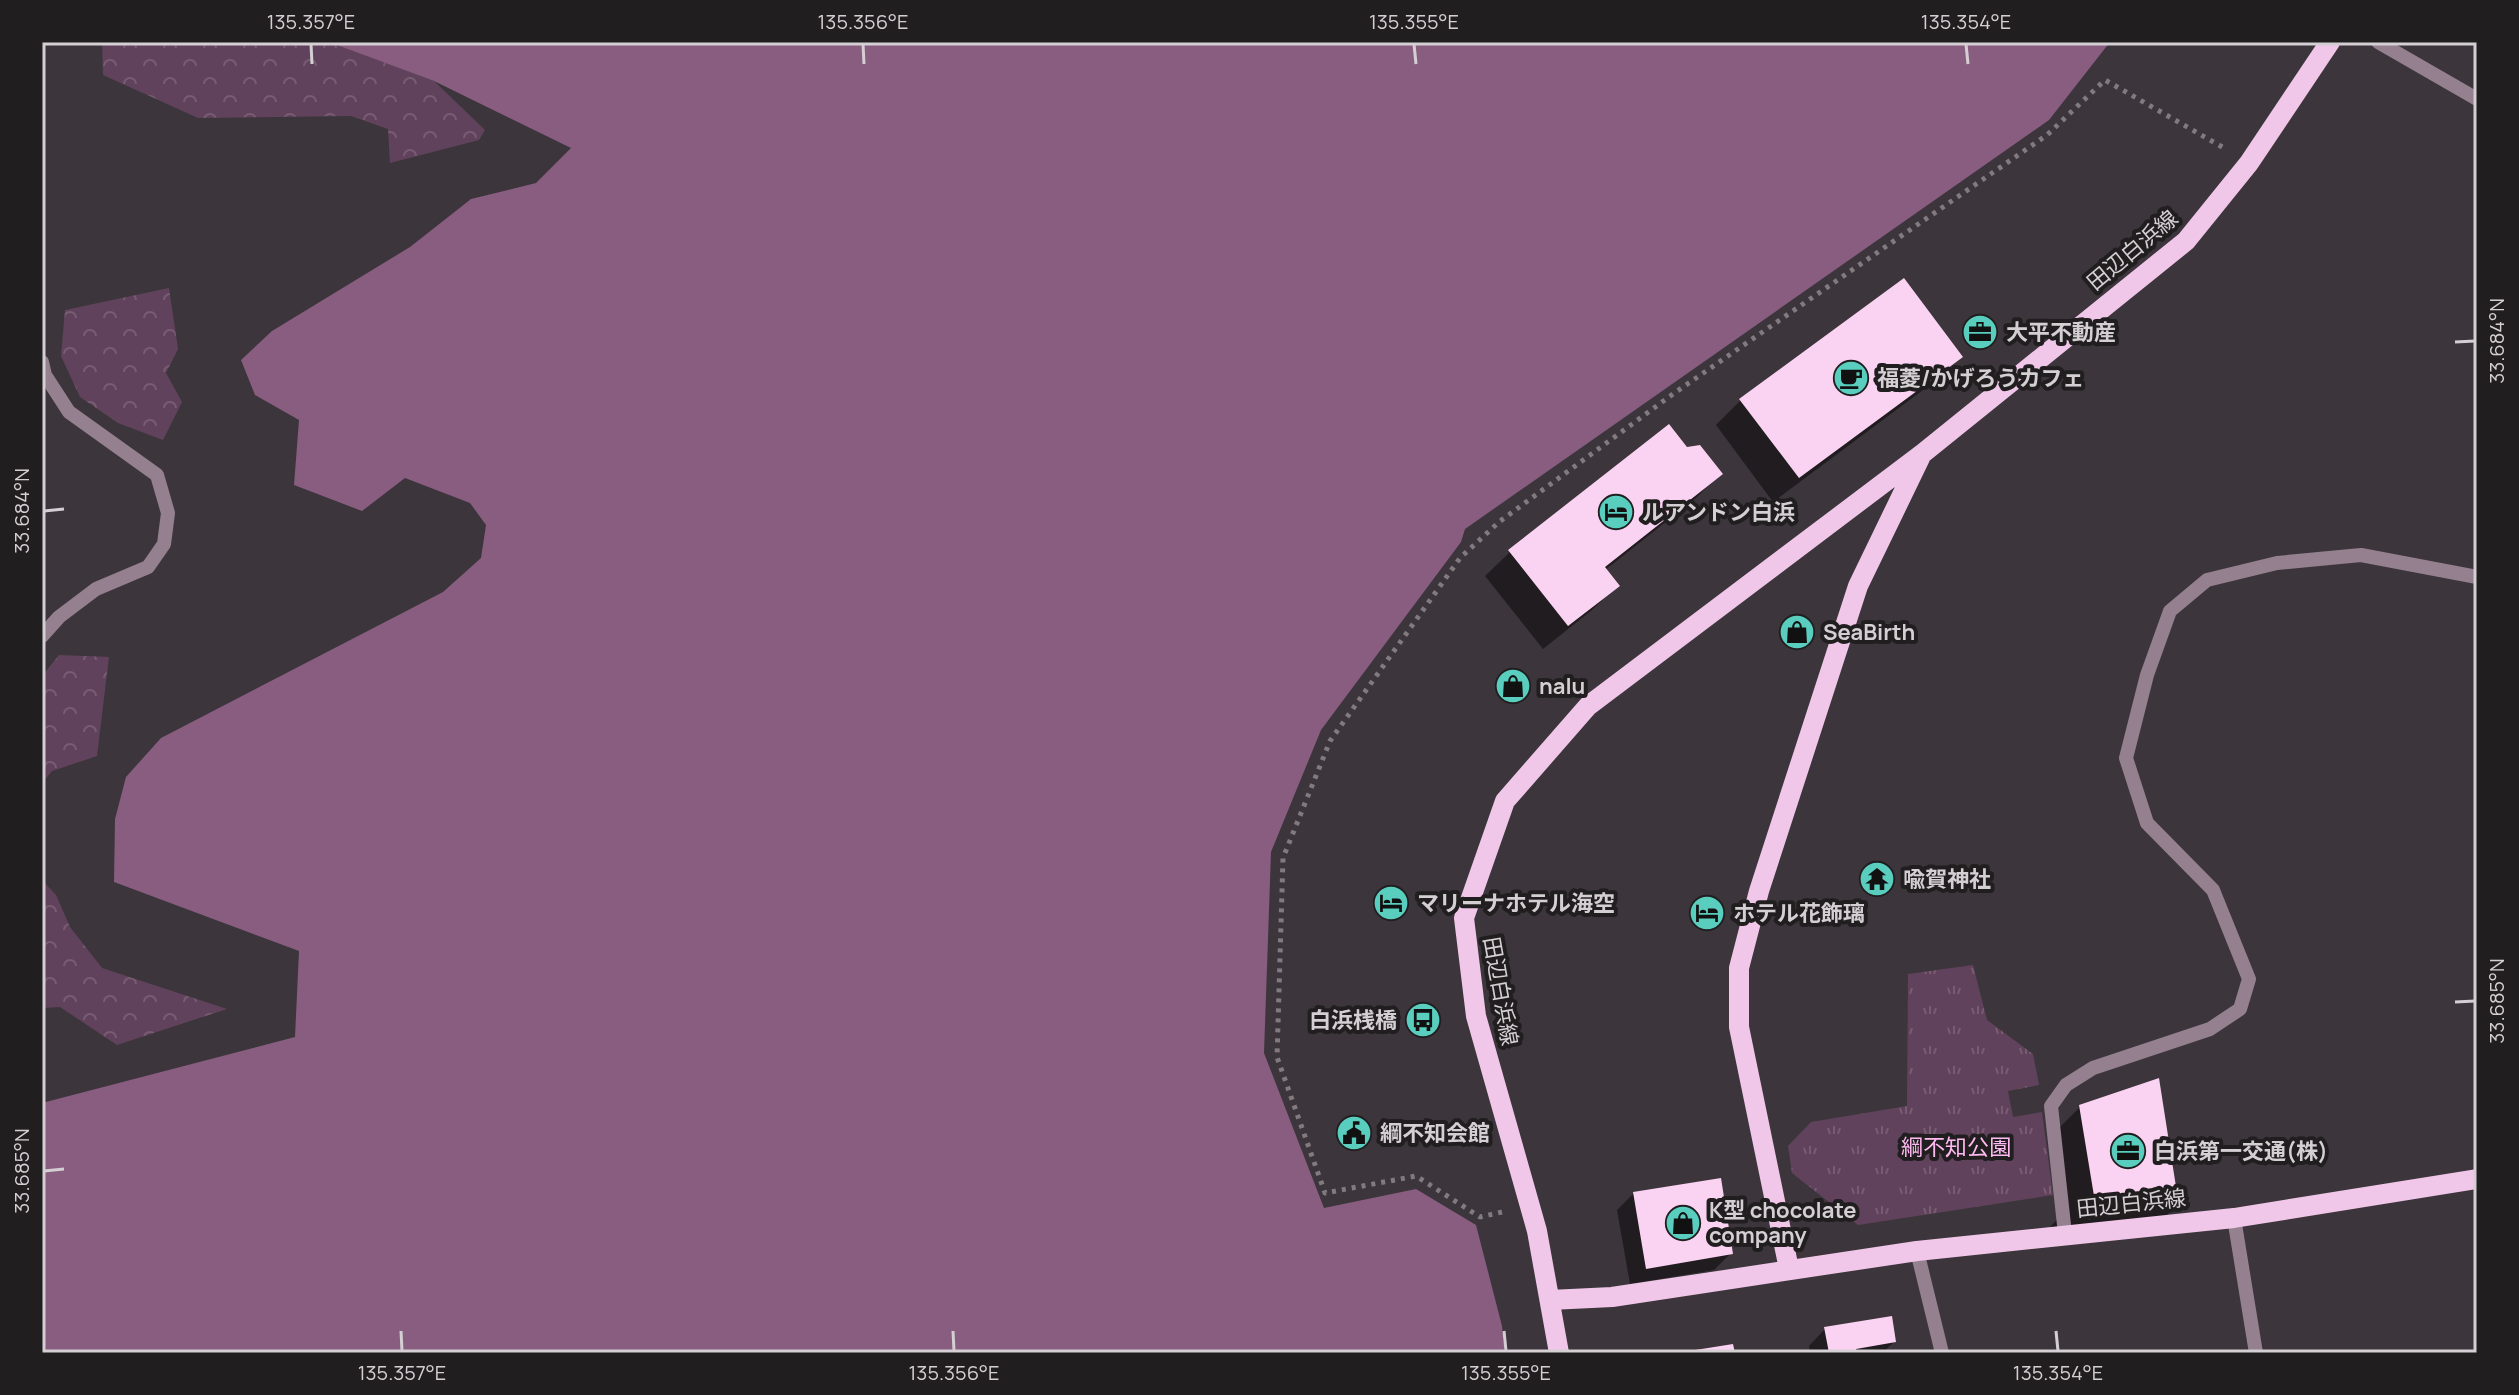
<svg xmlns="http://www.w3.org/2000/svg" width="2519" height="1395" viewBox="0 0 2519 1395" font-family="Manrope,'Noto Sans JP',sans-serif">
<defs>
<pattern id="forest-crowns" width="20" height="18" patternUnits="userSpaceOnUse" patternTransform="scale(2)"><rect width="20" height="18" fill="#61425c"/><path d="M2 6a3 3 0 1 1 6 0M12 15a3 3 0 1 1 6 0" fill="none" stroke="#775c72"/></pattern>
<pattern id="park-tufts" width="24" height="20" patternUnits="userSpaceOnUse" patternTransform="scale(2)"><rect width="24" height="20" fill="#61425c"/><path d="M3 7l-1-3M5 7V3M7 7l1-3M15 17l-1-3M17 17v-4M19 17l1-3" fill="none" stroke="#775c72"/></pattern>
</defs>
<rect width="100%" height="100%" fill="#3c353b"/>
<path fill="url(#forest-crowns)" d="M102 42 333 43 434 81 485 130 479 140 390 163 388 129 351 116 198 118 103 75Z
M169 288 178 349 166 373 182 402 163 440 118 423 80 397 61 356 65 310Z
M59 655 109 657 97 756 52 771 42 783V676Z
M42 880 56 895 70 927 102 968 227 1009 117 1045 60 1007 42 1008Z"/>
<path fill="url(#park-tufts)" d="M1973 965 1987 1020 2033 1054 2039 1085 2008 1091 2013 1117 2042 1112 2053 1195 1858 1225 1792 1173 1788 1146 1811 1122 1907 1106 1908 974Z"/>
<path fill="#885d80" d="M329 42H2110L2049 120 1465 529 1461 542 1321 730 1271 852 1264 1053 1324 1208 1416 1189 1476 1225 1502 1326 1505 1353H42V1103L295 1037 299 951 114 882 115 819 126 777 161 738 443 592 481 558 486 525 470 503 405 478 362 511 294 485 299 420 255 395 241 360 272 331 410 247 471 199 536 183 571 148 434 81Z"/>
<path fill="#0007" d="M1960 356 1935 381 1773 502 1716 425 1741 400Z
M1686 449 1720 474 1696 498 1605 570 1617 586 1592 610 1543 649 1485 576 1510 552Z
M2080 1107 2177 1205 2152 1230 2054 1245 2051 1226 2068 1208 2055 1132Z
M1634 1193 1731 1253 1714 1270 1630 1284 1617 1210Z
M1825 1329 1894 1342 1882 1353H1810L1809 1346Z"/>
<path fill="#fbd3f2" d="M1904 278 1963 357 1799 478 1739 399Z
M1669 424 1687 447 1700 445 1723 474 1605 567 1620 586 1568 626 1508 550Z
M2159 1078 2179 1206 2078 1221 2075 1199 2094 1196 2079 1105Z
M1721 1178 1733 1254 1646 1269 1633 1192Z
M1892 1316 1896 1342 1856 1349 1857 1353H1829L1824 1327Z
M1733 1344 1735 1353H1689V1351Z"/>
<g fill="none" stroke-linecap="round" stroke-linejoin="round">
<path stroke="#817b80" stroke-width="5" stroke-dasharray="4 6" stroke-linecap="butt" d="M1502 1212 1480 1217 1416 1176 1325 1193 1277 1057 1283 858 1330 741 1460 558 1499 522 1673 394 2047 135 2105 80 2224 148"/>
<path stroke="#958090" stroke-width="14" d="M2378 42 2477 99
M42 362 45 375 69 412 157 475 168 513 164 544 148 567 96 589 59 617 42 636
M2234 1218 2256 1353
M2065 1234 2051 1106 2066 1085 2093 1068 2210 1029 2240 1009 2249 979 2213 890 2147 823 2126 758 2147 675 2170 611 2207 580 2277 563 2361 555 2477 577
M1917 1251 1942 1353"/>
<path stroke="#f1c7e9" stroke-width="20" d="M1789 1269 1739 1027V968L1759 891 1858 586 1920 458
M1550 1300 1612 1297 1917 1251 2234 1218 2477 1179
M1559 1353 1537 1231 1476 1016 1464 918 1505 801 1588 706 1922 454 2186 241 2249 163 2330 42"/>
</g>
<path fill="none" stroke="#d4cfd3" stroke-width="3" d="M311 44 312 64M863 44 864 64M1414 44 1416 64M1966 44 1968 64M2455 342 2475 341M44 511 64 509M2455 1002 2475 1001M44 1171 64 1169M401 1331 402 1351M953 1331 954 1351M1504 1331 1506 1351M2056 1331 2058 1351"/>
<defs>
<symbol id="office-disc" viewBox="-11 -11 22 22"><circle r="9.5" fill="#59cebe" stroke="#211e20"/><path d="M-6-3h4V-5.5h4V-3h4V5H-6ZM-1-4.5V-3h2v-1.5ZM-6 0V1H6V0Z" fill="#111"/></symbol>
<symbol id="cafe-disc" viewBox="-11 -11 22 22"><circle r="9.5" fill="#59cebe" stroke="#211e20"/><path d="M-5.5-4.5H6V0H3Q3 3.5 0 3.5H-2.5Q-5.5 3.5-5.5 0ZM3-3.2v2h1.7v-2ZM-6 4.5H4V6H-6Z" fill="#111"/></symbol>
<symbol id="hotel-disc" viewBox="-11 -11 22 22"><circle r="9.5" fill="#59cebe" stroke="#211e20"/><path d="M-6-4.5h1.5V1H6V5H4.5V3h-9V5H-6ZM-4 0a1.8 1.8 0 1 1 3.6 0ZM.5 0V-2.5h3Q6-2.5 6 0Z" fill="#111"/></symbol>
<symbol id="shop-disc" viewBox="-11 -11 22 22"><circle r="9.5" fill="#59cebe" stroke="#211e20"/><path d="M-5-2.5h2.3a2.7 3.5 0 0 1 5.4 0H5L5.5 6h-11ZM-1.5-2.5h3a1.5 2.3 0 0 0-3 0Z" fill="#111"/></symbol>
<symbol id="temple-disc" viewBox="-11 -11 22 22"><circle r="9.5" fill="#59cebe" stroke="#211e20"/><path d="M0-6L5-2H3V0L6.5 2.5H4V6H1.5V3h-3V6H-4V2.5H-6.5L-3 0V-2H-5Z" fill="#111"/></symbol>
<symbol id="bus-disc" viewBox="-11 -11 22 22"><circle r="9.5" fill="#59cebe" stroke="#211e20"/><path d="M-5-6H5V4H4V6H2V4H-2V6H-4V4H-5ZM-3.5-4V0h7V-4ZM-3.5 1.2v1.5H-2V1.2ZM2 1.2v1.5H3.5V1.2Z" fill="#111"/></symbol>
<symbol id="civic-disc" viewBox="-11 -11 22 22"><circle r="9.5" fill="#59cebe" stroke="#211e20"/><path d="M-.6-6.5H3V-4.5H.6V-3L4-1V1h2V6H-6V1h2V-1L-.6-3ZM-1.2 2.5V6h2.4V2.5Z" fill="#111"/></symbol>
</defs>
<g fill-rule="evenodd">
<use href="#office-disc" x="1960" y="312" width="40" height="40"/>
<use href="#cafe-disc" x="1831" y="358" width="40" height="40"/>
<use href="#hotel-disc" x="1596" y="492" width="40" height="40"/>
<use href="#shop-disc" x="1777" y="612" width="40" height="40"/>
<use href="#shop-disc" x="1493" y="666" width="40" height="40"/>
<use href="#temple-disc" x="1857" y="859" width="40" height="40"/>
<use href="#hotel-disc" x="1371" y="883" width="40" height="40"/>
<use href="#hotel-disc" x="1687" y="893" width="40" height="40"/>
<use href="#bus-disc" x="1403" y="1000" width="40" height="40"/>
<use href="#civic-disc" x="1334" y="1113" width="40" height="40"/>
<use href="#office-disc" x="2108" y="1131" width="40" height="40"/>
<use href="#shop-disc" x="1663" y="1203" width="40" height="40"/>
</g>
<g text-anchor="middle" stroke-width="8" stroke-linejoin="round" paint-order="stroke">
<g font-size="22" fill="#d4cfd3" stroke="#211e20">
<text transform="translate(2132 250) rotate(-40)" y="8">田辺白浜線</text>
<text transform="translate(1501 991) rotate(80)" y="8">田辺白浜線</text>
<text transform="translate(2131 1203) rotate(-6)" y="8">田辺白浜線</text>
</g>
<g font-size="22" font-weight="bold" fill="#d4cfd3" stroke="#211e20" text-anchor="start">
<text x="2006" y="340">大平不動産</text>
<text x="1877" y="386">福菱/かげろうカフェ</text>
<text x="1642" y="520">ルアンドン白浜</text>
<text x="1823" y="640">SeaBirth</text>
<text x="1539" y="694">nalu</text>
<text x="1903" y="887">喩賀神社</text>
<text x="1417" y="911">マリーナホテル海空</text>
<text x="1733" y="921">ホテル花飾璃</text>
<text x="1397" y="1028" text-anchor="end">白浜桟橋</text>
<text x="1380" y="1141">綱不知会館</text>
<text x="2154" y="1159">白浜第一交通(株)</text>
<text x="1709" y="1218">K型 chocolate<tspan x="1709" dy="25">company</tspan></text>
</g>
<g font-size="22" fill="#ffbaf1" stroke="#211e20">
<text x="1956" y="1155">綱不知公園</text>
</g>
</g>
<rect width="2519" height="1395" fill="none" stroke="#211e20" stroke-width="88"/>
<rect x="44" y="44" width="2431" height="1307" fill="none" stroke="#d4cfd3" stroke-width="3"/>
<g font-size="20" text-anchor="middle" fill="#d4cfd3">
<text x="311" y="29">135.357°E</text>
<text x="863" y="29">135.356°E</text>
<text x="1414" y="29">135.355°E</text>
<text x="1966" y="29">135.354°E</text>
<text transform="translate(2497 341) rotate(-90)" y="7">33.684°N</text>
<text transform="translate(22 511) rotate(-90)" y="7">33.684°N</text>
<text transform="translate(2497 1001) rotate(-90)" y="7">33.685°N</text>
<text transform="translate(22 1171) rotate(-90)" y="7">33.685°N</text>
<text x="402" y="1380">135.357°E</text>
<text x="954" y="1380">135.356°E</text>
<text x="1506" y="1380">135.355°E</text>
<text x="2058" y="1380">135.354°E</text>
</g>
</svg>
